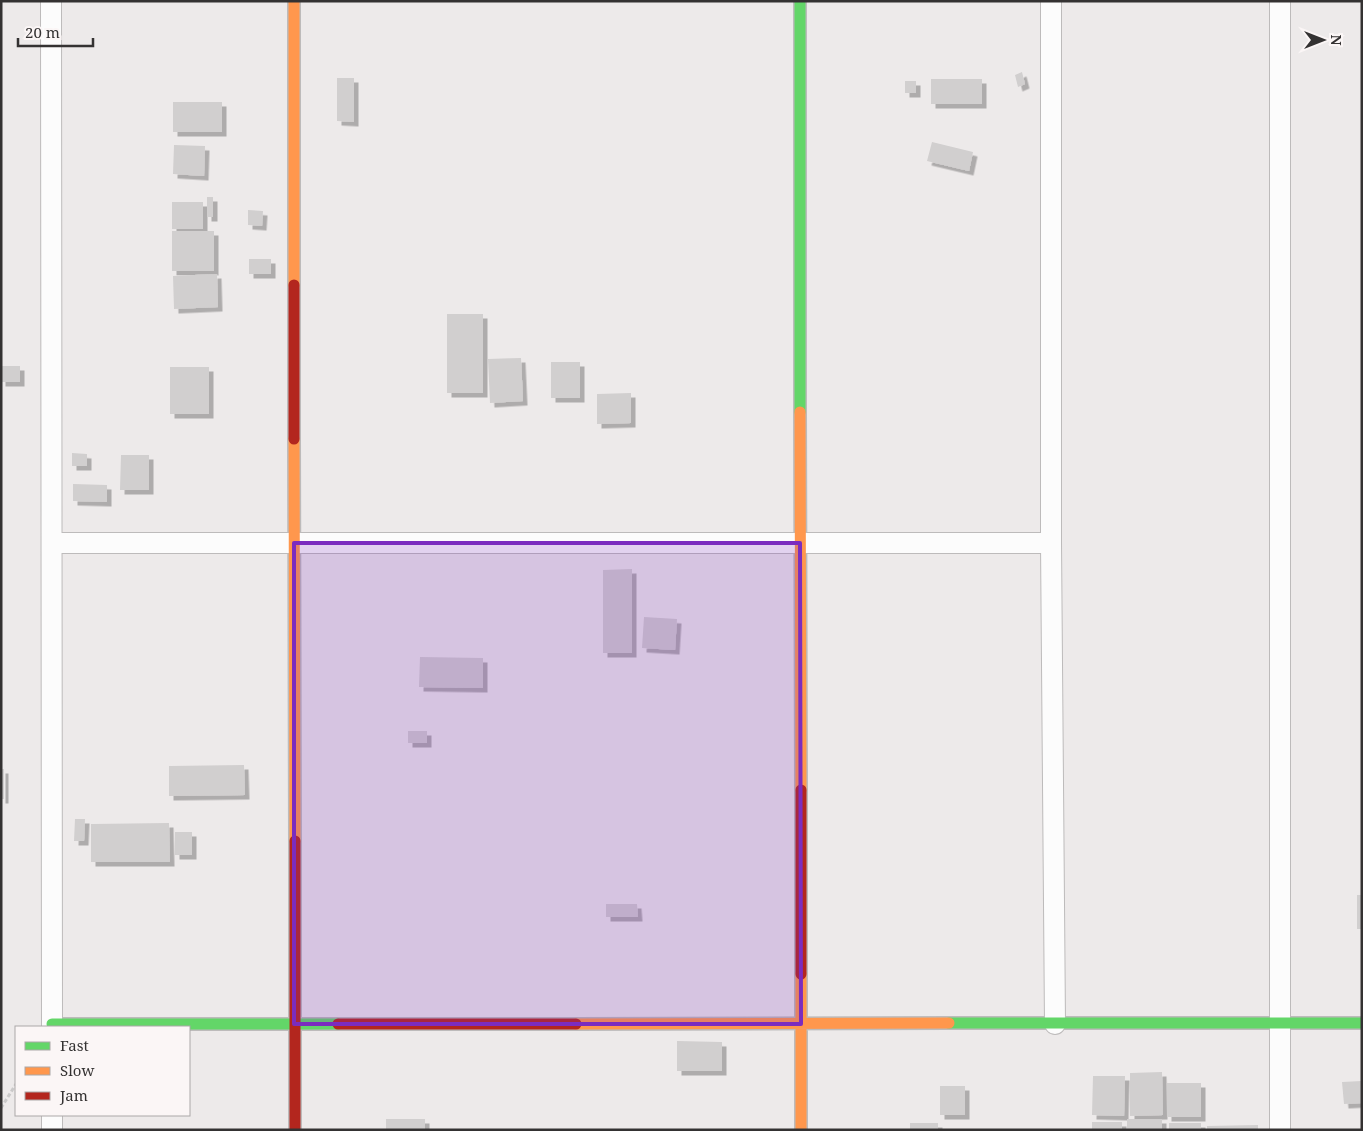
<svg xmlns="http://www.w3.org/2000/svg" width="1363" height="1131" viewBox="0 0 1363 1131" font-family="'Noto Serif',serif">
<defs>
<filter id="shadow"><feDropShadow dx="4.5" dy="4.5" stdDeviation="0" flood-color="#0004"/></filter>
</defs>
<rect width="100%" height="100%" fill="#edeaea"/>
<path fill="#d1cfcf" filter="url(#shadow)" d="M1022 72 1025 84 1018 87 1015 75Z
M337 78H354V122L337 121Z
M931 79H982V104H931Z
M905 81H916V93H905Z
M173 102H222V132H173Z
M932 142 973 152 969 171 927 161Z
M174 145 205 146 204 176 173 174Z
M207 197H213V217H207Z
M172 202H203V229H172Z
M248 210 263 211 262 226 248 225Z
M172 231H214V271H172Z
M249 259H271V274H249Z
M217 274 218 307 174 309 173 276Z
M447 314H483V393H447Z
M521 358 523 401 490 403 488 359Z
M551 362H580V398H551Z
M1 366H20V382H1Z
M170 367H209V414H170Z
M631 393V423L597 424V394Z
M72 453 87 454V466H72Z
M121 455H149V490H120Z
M73 484 107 485V502L73 501Z
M632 569V653H603V570Z
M644 617 677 619 675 650 642 648Z
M420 657 483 658V688L419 687Z
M408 731H427V743H408Z
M244 765 245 795 169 796V766Z
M1 769H4V799H1Z
M75 819H85L84 841H74Z
M169 823 170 862H91V824Z
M175 832H192V855H175Z
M1357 895H1362V929H1357Z
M606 904H637L638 917H606Z
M677 1041 722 1042V1071H677Z
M1162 1072 1163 1115 1130 1116V1073Z
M1093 1076H1125L1124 1116 1092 1115Z
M1362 1081V1103L1344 1104 1342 1082Z
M1167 1083H1201V1117H1167Z
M940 1086H965V1115H940Z
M386 1119H425V1130H386Z
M1127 1119H1162V1130H1127Z
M1092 1122H1122V1130H1092Z
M910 1123H938V1130H910Z
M1169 1123H1201V1130H1169Z
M1258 1125V1130H1207V1126Z"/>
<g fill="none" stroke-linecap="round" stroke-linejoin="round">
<defs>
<path id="street" d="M51 1 52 1027
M1051 1V543L1055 1024
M1280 1V1130
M52 543H1051
M52 1115V1130"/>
<path id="fast" d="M800 1V412
M949 1023H1362
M52 1024H338"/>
<path id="slow" d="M294 1V285
M800 412 801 790
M294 439 295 841
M801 974V1130
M576 1024 949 1023"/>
<path id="jam" d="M294 285V439
M801 790V974
M295 841V1130
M338 1024H576"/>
</defs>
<use href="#street" stroke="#bdbbbb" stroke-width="22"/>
<use href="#fast" stroke="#bdbbbb" stroke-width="14"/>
<use href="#slow" stroke="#bdbbbb" stroke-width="14"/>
<use href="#jam" stroke="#bdbbbb" stroke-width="14"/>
<path stroke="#cac9c9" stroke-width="3" stroke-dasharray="4 2.5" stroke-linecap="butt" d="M1 1108 16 1084"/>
<use href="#street" stroke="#fcfcfc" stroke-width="20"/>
<use href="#fast" stroke="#63d668" stroke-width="11"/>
<use href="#slow" stroke="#ff974d" stroke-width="11"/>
<use href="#jam" stroke="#b3261e" stroke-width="11"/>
</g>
<path fill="#7b2cbf" fill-opacity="0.2" stroke="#7b2cbf" stroke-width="4" stroke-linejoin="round" d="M294 543H800L801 1024H294Z"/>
<rect width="1363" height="1131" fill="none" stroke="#343232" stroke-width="5"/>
<rect x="15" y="1026" width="175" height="90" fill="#fbf6f6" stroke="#aba8a8"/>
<rect x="25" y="1042" width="25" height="8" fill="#63d668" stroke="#aba8a8"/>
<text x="60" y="1051" font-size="15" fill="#343232">Fast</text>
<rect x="25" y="1067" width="25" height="8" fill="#ff974d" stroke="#aba8a8"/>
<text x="60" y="1076" font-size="15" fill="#343232">Slow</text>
<rect x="25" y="1092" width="25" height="8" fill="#b3261e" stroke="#aba8a8"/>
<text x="60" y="1101" font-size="15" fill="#343232">Jam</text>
<g transform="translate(1323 40) rotate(90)" stroke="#fbf6f6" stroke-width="4" paint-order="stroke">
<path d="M0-4L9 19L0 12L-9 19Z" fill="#343232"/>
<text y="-8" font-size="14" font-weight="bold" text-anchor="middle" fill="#343232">N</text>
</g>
<path d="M18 38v8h75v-8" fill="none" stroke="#343232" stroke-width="2.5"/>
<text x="25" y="38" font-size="15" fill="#343232" stroke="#fbf6f6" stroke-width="4" paint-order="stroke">20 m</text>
</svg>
